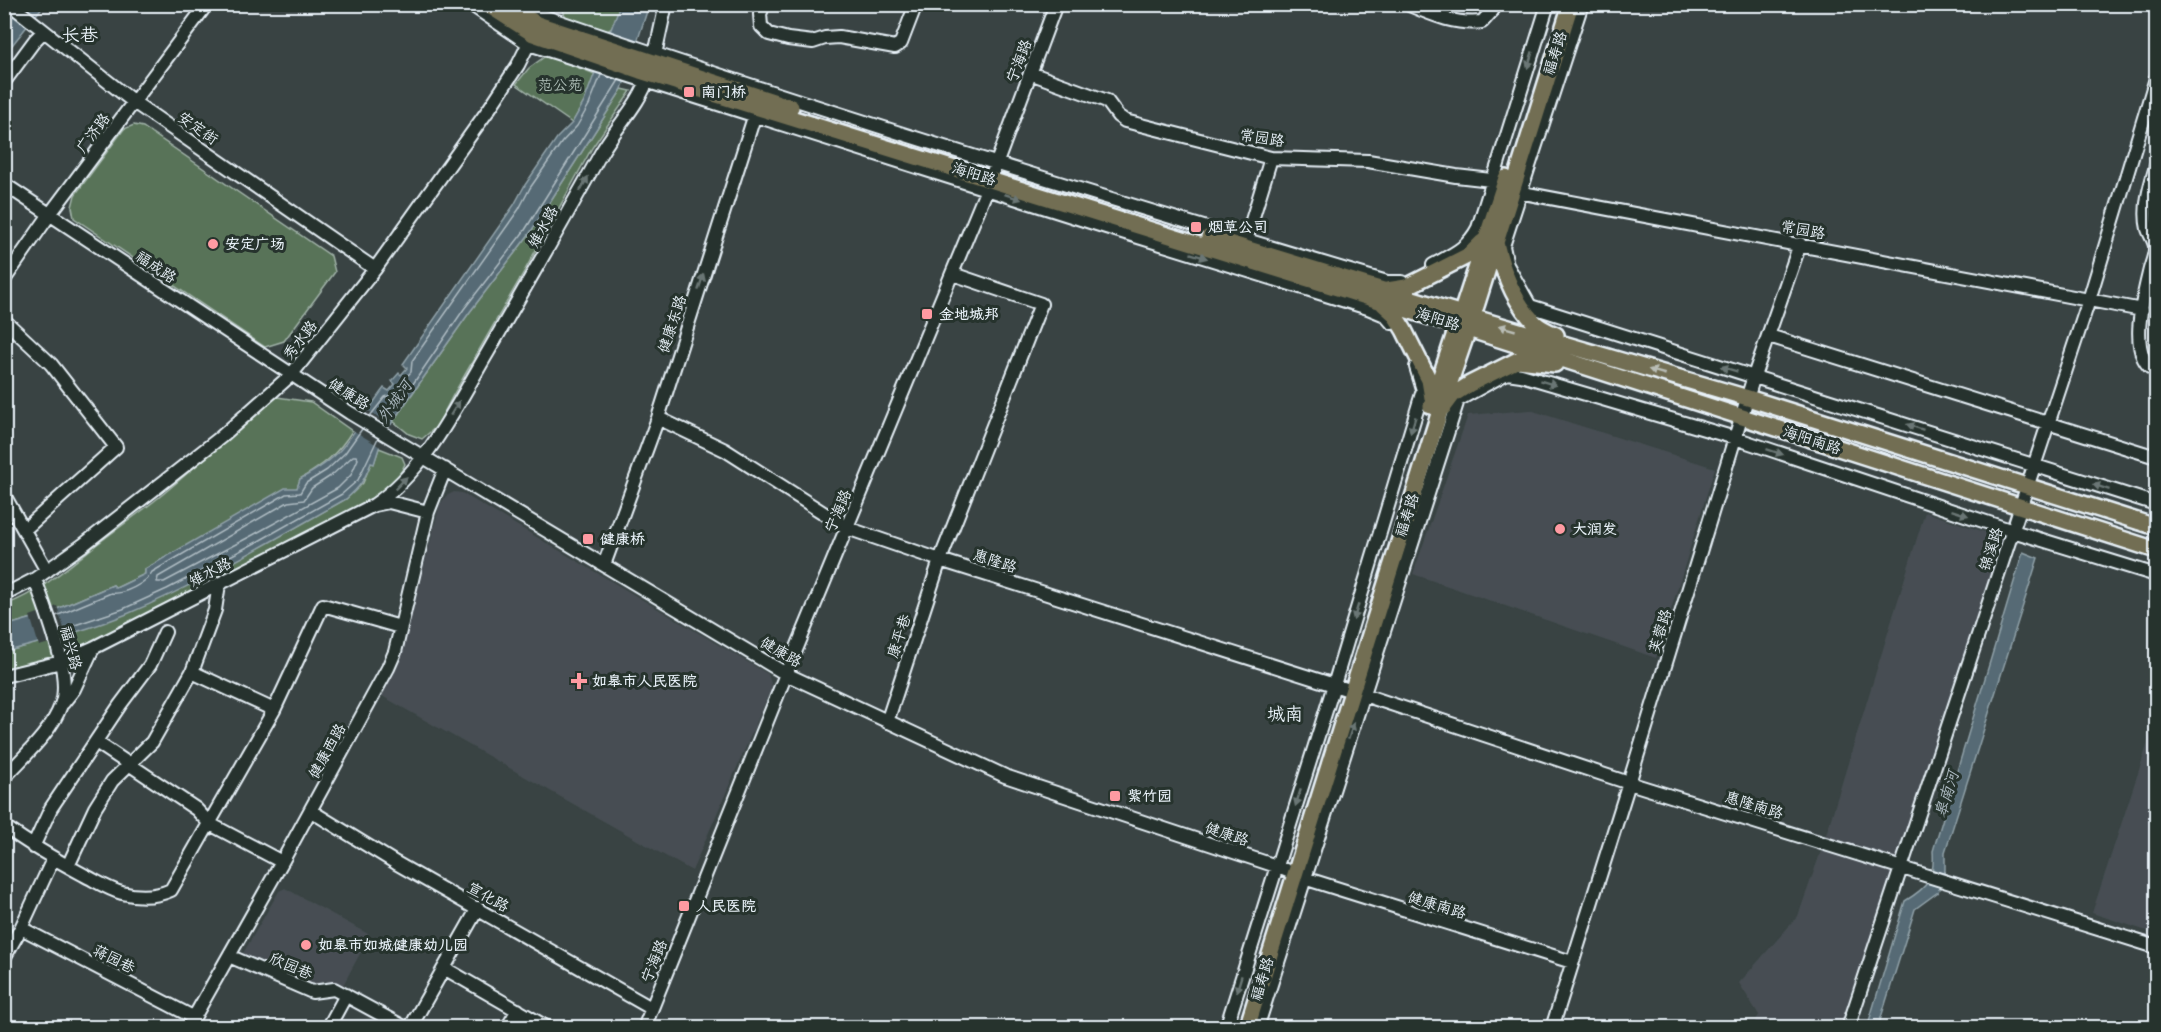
<svg xmlns="http://www.w3.org/2000/svg" width="2161" height="1032" viewBox="0 0 2161 1032" font-family="'Balsamiq Sans','LXGW WenKai TC',sans-serif">
<rect width="100%" height="100%" fill="#394343"/>
<filter id="ink" filterUnits="userSpaceOnUse"><feTurbulence type="fractalNoise" baseFrequency=".0167" numOctaves="2"/><feDisplacementMap in="SourceGraphic" scale="12" xChannelSelector="R" yChannelSelector="G"/><feConvolveMatrix kernelMatrix="1 2 1 2 8 2 1 2 1" color-interpolation-filters="sRGB"/></filter>
<g filter="url(#ink)">
<path fill="#464e52" d="M1530 410 1715 468 1656 658 1413 574 1468 415Z
M454 492 462 493 768 674 772 687 692 871 382 696 400 656 440 504 446 496Z
M1925 512 2003 538 1842 1027H1752L1759 1015 1739 983 1798 916 1821 851Z
M2156 718V934L2092 913Z
M285 888 370 935 341 989 326 981 307 986 245 961 242 955 279 891Z"/>
<path fill="#597358" stroke="#a0b2a8" stroke-width="1.5" d="M560 5H620L613 27 606 32 566 17Z
M547 55 595 74 584 102 572 123 516 84 529 68Z
M622 89 631 91 592 148 525 270 452 397 437 426 422 439 409 434 393 421 469 313 530 233Z
M134 125 143 127 331 256 335 272 284 341 265 347 74 218 72 207 75 195 124 129Z
M277 397 311 402 352 431C338 454 322 466 300 479L297 489 145 569V574L116 588 113 585 43 615 5 626V605C41 591 66 569 96 545 120 526 146 509 169 489 205 458 240 427 277 397Z
M379 448 402 457 405 464C397 483 378 495 360 505L73 652 5 669V652L72 633 260 547 346 499 363 483 371 463H374Z"/>
<path fill="#566b74" stroke="#90a1a9" stroke-width="1.5" d="M23 5H44L5 54V26Z
M620 5H649L622 89 530 233 469 313 393 421 379 448 374 464 371 463C364 481 360 487 346 499 275 539 203 582 127 614 88 630 45 641 5 652V626L43 615 113 585 116 588 145 574V569L285 488H297L300 479C315 471 330 462 341 449 357 431 369 407 384 388L389 391 395 384 392 381 399 373 401 375 407 368 403 364 514 205 525 185 557 138 572 123 584 102Z
M2023 552 2038 558 1945 852V870L1938 892 1915 909 1878 1027 1867 1028 1905 901C1928 887 1935 879 1933 851Z"/>
<path fill="#394343" d="M364 408 394 427 382 448 351 429Z
M57 606 67 638 39 646 30 616Z"/>
<g fill="none" stroke-linecap="round" stroke-linejoin="round">
<path stroke="#aebbc3" stroke-width="1.5" d="M370 416 385 397 394 394 401 382 411 372 412 361 519 209 530 188 562 142 577 126 589 105 601 75
M385 425 464 309 525 230 619 80
M353 456H356L358 459 351 475 338 488 253 535 164 582H157L158 577 288 502 304 500 312 488 332 475Z
M56 616 111 593C123 595 147 583 152 572L286 494 300 493 306 483 327 470 345 453 362 429
M60 630 123 609 167 589 257 542 342 494 358 480 378 438"/>
<defs>
<path id="minor" d="M10 4 135 103 375 269
M470 4 529 44 1106 227 1368 308 1385 315 1392 323
M524 4 540 15C820 111 1104 198 1387 282H1402
M764 4 760 14 761 26 769 34 788 39 813 42 825 38 839 37 895 47 901 43 916 4
M1407 4C1433 15 1455 25 1482 22L1492 11 1494 4
M1582 4 1503 246 1507 265 1530 306 2156 504
M654 59 666 4
M1030 73 1107 101 1118 116 1125 121 1271 158 1368 161 1456 176 1500 181
M4 82 35 40 44 31
M2156 166C2150 186 2143 208 2148 229 2150 235 2154 240 2155 246 2156 253 2152 262 2150 269 2144 294 2126 357 2156 371
M4 184 350 413 786 674 1005 776 1276 866 1304 878 1572 962
M1513 191 2142 310
M1246 240 1271 158
M1433 265C1453 254 1467 249 1478 228L1548 4
M4 280 50 214 207 4
M4 320 51 364 116 447 24 530
M1769 336 2156 457
M658 418 725 450 847 528 940 560 1334 685 1629 783 2156 947
M4 495 47 571
M374 505C427 469 456 406 488 352 526 286 564 220 601 153 616 127 639 105 649 76
M604 565 658 418 756 111
M4 595 35 579 83 545 221 437 291 375 375 269 489 109 518 65 531 39
M192 672 274 710
M4 676 61 662 93 648 374 505 389 502 428 512
M63 703 74 689 93 648
M887 722 940 560 1041 304 953 274
M96 742 196 809 210 824 282 862
M4 778C24 756 51 733 61 705 73 675 45 609 35 579
M311 811 396 863 651 1008
M4 826C30 845 56 860 84 875 96 881 108 889 122 893 138 897 156 897 171 890L274 710 323 605 400 627
M33 847 51 808 120 705 150 665 165 632
M68 866 95 808 112 781 152 742 192 672 215 610 219 584
M21 928 193 1017
M229 956 312 992 334 989 406 1028
M4 958 21 928 53 859
M444 968 548 1028
M188 1028 282 862 388 668 395 652 428 512 445 469
M328 1028 346 995
M410 1028 478 908
M507 1028 518 1010
M644 1028 786 674 987 189 1056 4
M1226 1028 1334 685 1423 390 1416 367
M1257 1028 1458 400 1507 373 1521 375 1735 438 2013 531 2156 575
M1552 1028 1629 783 1754 376 1800 244
M1848 1028 2089 300 2156 78"/>
<path id="major" d="M486 4 533 34 640 71 1456 325 2156 550
M507 4 537 24 791 107
M1209 237 1485 321 1748 398 2156 527
M1496 243C1503 272 1514 302 1535 323 1540 328 1549 332 1556 335
M1387 290 1406 287 1469 255 1482 242
M1383 304 1394 314 1404 330 1429 380 1432 398
M1431 406 1506 178
M1444 407 1453 395 1470 384 1518 360 1555 364
M1247 1028 1439 414 1477 303 1571 4"/>
</defs>
<use href="#minor" stroke="#e8f1f8" stroke-width="16"/>
<use href="#major" stroke="#e8f1f8" stroke-width="20"/>
<use href="#minor" stroke="#26332d" stroke-width="12"/>
<use href="#major" stroke="#726e52" stroke-width="15"/>
</g>
<defs><path id="oneway-solid" d="M-6-.8H1V-3.2L6.5 0L1 3.2V.8H-6Z" transform="scale(1.5)"/></defs>
<g fill="#6a7674">
<use href="#oneway-solid" transform="translate(1530 60) rotate(107)"/>
<use href="#oneway-solid" transform="translate(584 184) rotate(-61)"/>
<use href="#oneway-solid" transform="translate(1013 197) rotate(18)"/>
<use href="#oneway-solid" transform="translate(1199 256) rotate(17)"/>
<use href="#oneway-solid" transform="translate(701 282) rotate(-72)"/>
<use href="#oneway-solid" transform="translate(1729 369) rotate(-163)"/>
<use href="#oneway-solid" transform="translate(1548 383) rotate(17)"/>
<use href="#oneway-solid" transform="translate(455 408) rotate(-58)"/>
<use href="#oneway-solid" transform="translate(1413 425) rotate(107)"/>
<use href="#oneway-solid" transform="translate(1915 427) rotate(-162)"/>
<use href="#oneway-solid" transform="translate(1775 452) rotate(18)"/>
<use href="#oneway-solid" transform="translate(401 483) rotate(-46)"/>
<use href="#oneway-solid" transform="translate(2101 487) rotate(-162)"/>
<use href="#oneway-solid" transform="translate(1960 513) rotate(18)"/>
<use href="#oneway-solid" transform="translate(1356 612) rotate(107)"/>
<use href="#oneway-solid" transform="translate(1351 731) rotate(-72)"/>
<use href="#oneway-solid" transform="translate(1298 798) rotate(108)"/>
<use href="#oneway-solid" transform="translate(1239 984) rotate(107)"/>
</g>
<g fill="#b9bdb6">
<use href="#oneway-solid" transform="translate(1507 328) rotate(-164)"/>
<use href="#oneway-solid" transform="translate(1657 372) rotate(-164)"/>
</g>
</g>
<g fill="#ff9aa2" stroke="#26332d" stroke-width="2">
<rect x="683" y="86" width="12" height="12" rx="3"/>
<rect x="1190" y="221" width="12" height="12" rx="3"/>
<circle cx="213" cy="244" r="6"/>
<rect x="921" y="308" width="12" height="12" rx="3"/>
<circle cx="1560" cy="529" r="6"/>
<rect x="582" y="533" width="12" height="12" rx="3"/>
<path d="M576 672h6v6h6v6h-6v6h-6v-6h-6v-6h6z"/>
<rect x="1109" y="790" width="12" height="12" rx="3"/>
<rect x="678" y="900" width="12" height="12" rx="3"/>
<circle cx="306" cy="945" r="6"/>
</g>
<g text-anchor="middle" stroke-width="6" stroke-linejoin="round" paint-order="stroke">
<g font-size="15" fill="#e8f1f8" stroke="#26332d">
<text transform="translate(1555 53) rotate(-72)" y="5">福寿路</text>
<text transform="translate(1019 61) rotate(-69)" y="5">宁海路</text>
<text transform="translate(198 128) rotate(35)" y="5">安定街</text>
<text transform="translate(93 133) rotate(-53)" y="5">广济路</text>
<text transform="translate(1262 138) rotate(9)" y="5">常园路</text>
<text transform="translate(974 174) rotate(17)" y="5">海阳路</text>
<text transform="translate(543 227) rotate(-61)" y="5">雉水路</text>
<text transform="translate(1803 230) rotate(10)" y="5">常园路</text>
<text transform="translate(156 267) rotate(34)" y="5">福成路</text>
<text transform="translate(1438 319) rotate(17)" y="5">海阳路</text>
<text transform="translate(672 324) rotate(-72)" y="5">健康东路</text>
<text transform="translate(300 340) rotate(-52)" y="5">秀水路</text>
<text transform="translate(349 394) rotate(32)" y="5">健康路</text>
<text transform="translate(1812 440) rotate(18)" y="5">海阳南路</text>
<text transform="translate(838 511) rotate(-67)" y="5">宁海路</text>
<text transform="translate(1407 515) rotate(-72)" y="5">福寿路</text>
<text transform="translate(1991 549) rotate(-72)" y="5">锦溪路</text>
<text transform="translate(995 561) rotate(18)" y="5">惠隆路</text>
<text transform="translate(210 572) rotate(-27)" y="5">雉水路</text>
<text transform="translate(1660 631) rotate(-73)" y="5">芙蓉路</text>
<text transform="translate(899 636) rotate(-72)" y="5">康平巷</text>
<text transform="translate(71 648) rotate(75)" y="5">福兴路</text>
<text transform="translate(781 652) rotate(30)" y="5">健康路</text>
<text transform="translate(327 751) rotate(-61)" y="5">健康西路</text>
<text transform="translate(1754 805) rotate(17)" y="5">惠隆南路</text>
<text transform="translate(1227 834) rotate(18)" y="5">健康路</text>
<text transform="translate(488 897) rotate(29)" y="5">宣化路</text>
<text transform="translate(1437 905) rotate(17)" y="5">健康南路</text>
<text transform="translate(114 959) rotate(27)" y="5">蒋园巷</text>
<text transform="translate(654 961) rotate(-68)" y="5">宁海路</text>
<text transform="translate(291 966) rotate(23)" y="5">欣园巷</text>
<text transform="translate(1262 979) rotate(-73)" y="5">福寿路</text>
</g>
<g font-size="15" fill="#afbfb8" stroke="#26332d">
<text x="560" y="90">范公苑</text>
</g>
<g font-size="15" font-weight="bold" fill="#e8f1f8" stroke="#26332d" text-anchor="start">
<text x="701" y="97">南门桥</text>
<text x="1208" y="232">烟草公司</text>
<text x="225" y="249">安定广场</text>
<text x="939" y="319">金地城邦</text>
<text x="1572" y="534">大润发</text>
<text x="600" y="544">健康桥</text>
<text x="592" y="686">如皋市人民医院</text>
<text x="1127" y="801">紫竹园</text>
<text x="696" y="911">人民医院</text>
<text x="318" y="950">如皋市如城健康幼儿园</text>
</g>
<g font-size="16" font-style="italic" fill="#aebbc3" stroke="#26332d">
<text transform="translate(394 401) rotate(-55)" y="6">外城河</text>
<text transform="translate(1946 794) rotate(-73)" y="6">皋南河</text>
</g>
<g font-size="18" fill="#e8f1f8" stroke="#26332d">
<text x="80" y="41">长巷</text>
<text x="1285" y="720">城南</text>
</g>
</g>
<rect width="2161" height="1032" fill="none" stroke="#26332d" stroke-width="24"/>
<rect x="12" y="12" width="2137" height="1008" fill="none" stroke="#e8f1f8" stroke-width="2" filter="url(#ink)"/>
</svg>
